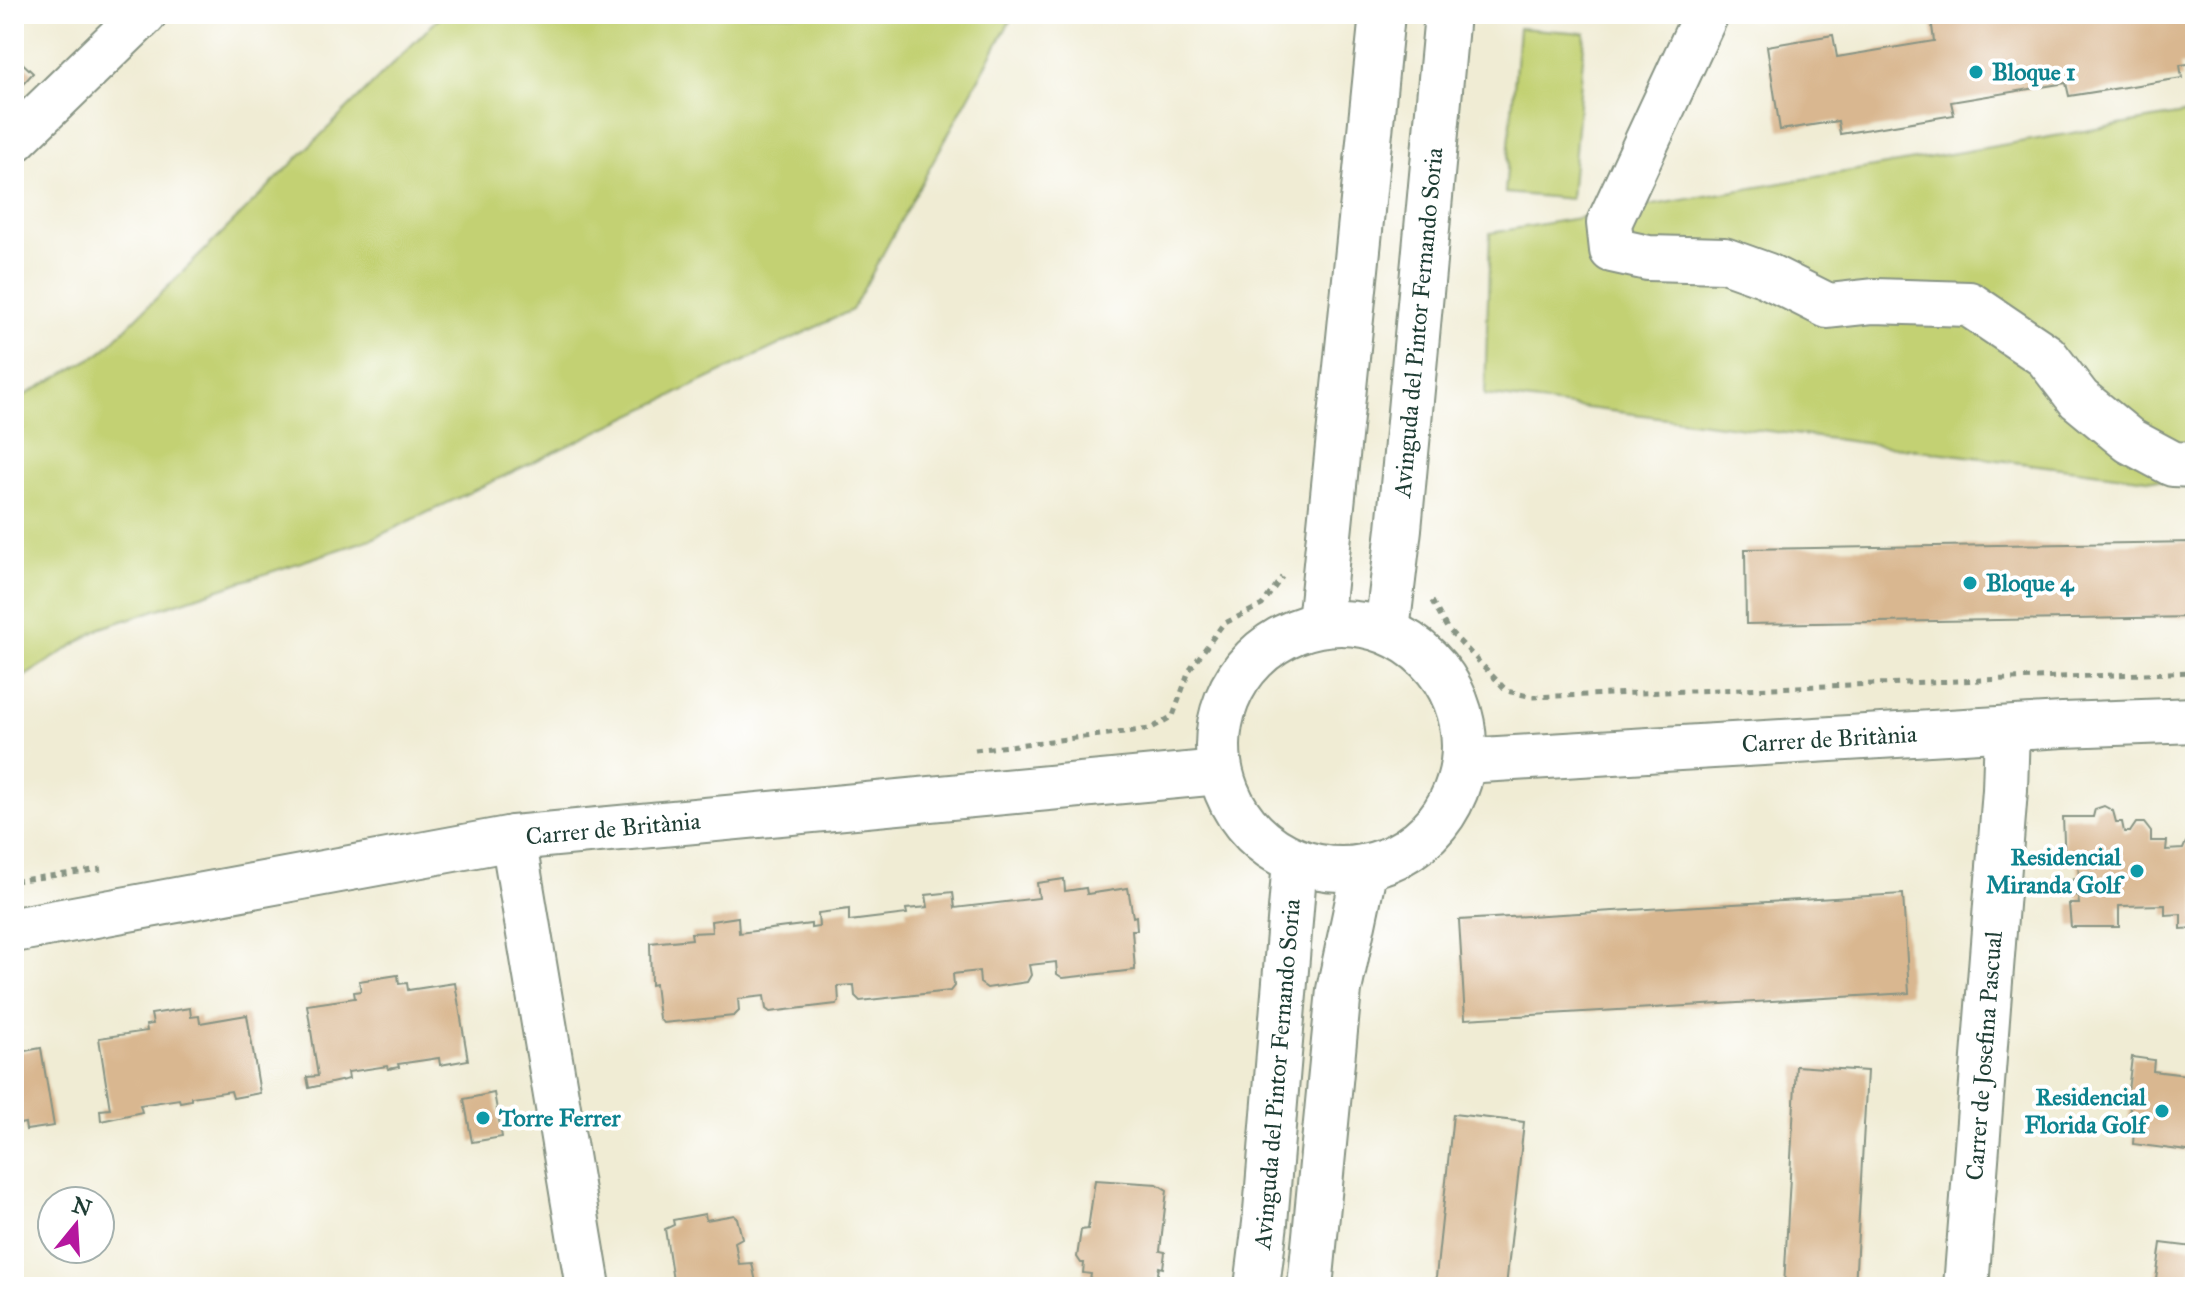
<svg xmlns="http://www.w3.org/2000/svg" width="2209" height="1301" viewBox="0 0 2209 1301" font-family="'IM FELL Great Primer',serif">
<rect width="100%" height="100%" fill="#fff"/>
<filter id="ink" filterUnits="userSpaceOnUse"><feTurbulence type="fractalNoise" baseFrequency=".0125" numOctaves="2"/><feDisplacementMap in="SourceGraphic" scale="16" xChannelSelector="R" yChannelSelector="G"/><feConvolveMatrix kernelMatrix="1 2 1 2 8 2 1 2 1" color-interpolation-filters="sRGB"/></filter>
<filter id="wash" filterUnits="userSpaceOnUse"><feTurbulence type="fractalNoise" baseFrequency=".006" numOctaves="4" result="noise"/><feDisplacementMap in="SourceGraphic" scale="32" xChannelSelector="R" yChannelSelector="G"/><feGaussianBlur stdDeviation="1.8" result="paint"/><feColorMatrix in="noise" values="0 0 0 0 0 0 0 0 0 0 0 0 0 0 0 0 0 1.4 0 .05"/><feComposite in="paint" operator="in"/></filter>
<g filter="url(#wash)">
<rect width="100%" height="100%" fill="#f0ecd4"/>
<path fill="#c3d173" stroke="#718754" stroke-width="2" d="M443 14H1014L852 310 374 538 101 628 14 683V401L101 353Z
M1519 28 1585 33 1571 199 1505 193Z
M2195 112V485L1485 395 1490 233Z"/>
<g id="blocks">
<path fill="#d9b790" d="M1963 14H2064L2065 20 2102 14H2195V63L2180 65 2182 78 2069 96 2066 83 1951 102 1954 115 1840 134 1838 121 1780 130 1767 46 1833 35 1837 57 1934 41 1931 19Z
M14 55 33 73 14 94Z
M2195 542V617L1746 624 1745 549Z
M2104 806 2113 811 2116 822H2122L2124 832H2130L2136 823H2144L2151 832V841H2167L2166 850 2183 849 2186 842 2195 840V928L2181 929V914L2165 915V905L2119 906V927H2071L2069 904H2079L2078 896 2072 894 2069 884 2075 878H2079L2078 864H2065L2063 817H2093L2095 809Z
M1064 879 1065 891 1086 888 1087 894 1128 888 1133 917 1136 916 1137 930H1132L1135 970 1063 978 1057 974 1056 962 1029 965 1031 975 1027 982 987 988 980 983 979 971 953 974 954 986 950 991 860 1001 855 996 854 985 838 986 839 1002 836 1004 770 1012 766 1009 764 996 738 999 739 1011 734 1016 663 1023 659 1018 655 984 651 985 650 943 692 939 691 933 712 932 711 921 738 917 739 933 811 924V928L819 927 818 913 849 909V921L907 914 906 909 928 907 926 895 953 892 955 908 1039 898 1037 883Z
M1903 894 1909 993 1465 1019 1459 920Z
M398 975 399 984 407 983 408 990 455 983 468 1060 440 1065 439 1058 398 1064 399 1067 388 1069 387 1066 348 1072 349 1079 309 1088 307 1077 318 1076 307 1005 355 998 354 992 361 991 359 981Z
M190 1008 191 1017 199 1016 200 1023 247 1015 260 1093 233 1098 231 1091 191 1097V1100L180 1102 179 1099 140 1105 142 1112 101 1121 100 1110 110 1109 99 1038 147 1031 146 1025 153 1024 151 1014Z
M41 1048 54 1126 26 1130 25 1123 14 1125V1053Z
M2132 1057 2154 1060 2153 1071 2195 1076V1152L2133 1144 2134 1131H2127L2132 1092 2128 1091Z
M1796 1066 1867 1071 1855 1287H1784Z
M494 1093 502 1137 472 1142 464 1099Z
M1453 1114 1524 1122 1506 1287H1435Z
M1095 1180 1157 1184 1167 1190 1160 1251 1165 1252 1163 1268 1159 1267 1156 1287H1089L1091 1274 1083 1273 1084 1263H1081L1077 1257 1081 1230 1088 1229Z
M705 1214 706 1220 734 1215 737 1218 742 1238 735 1242 739 1264 752 1263 757 1287H674L665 1229 674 1225 673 1220Z
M2161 1243 2194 1247 2188 1287H2155Z"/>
</g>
</g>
<g filter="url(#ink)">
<use href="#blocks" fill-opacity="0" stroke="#889484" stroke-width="2"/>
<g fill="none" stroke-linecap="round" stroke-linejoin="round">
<defs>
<g id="minor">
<path d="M1706 14 1609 223 1612 250 1648 258 1724 260 1766 275 1828 306 1874 301 1969 304 2046 356 2079 399 2130 441 2173 464 2195 465"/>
<path d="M14 140 144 14"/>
<circle cx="1341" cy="746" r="123"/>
<path d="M1320 623 1382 14"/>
<path id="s1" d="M1387 631 1399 529 1447 14"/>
<path id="s2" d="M1464 761 2063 725 2195 720"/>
<path d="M513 838 588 1287"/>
<path id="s3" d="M14 930 513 838 1219 772"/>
<path id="s4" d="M1257 1287 1265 1223 1295 861"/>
<path d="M1310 1287 1339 990 1365 867"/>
<path id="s5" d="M1966 1287 2005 790 2007 729"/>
</g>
</defs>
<use href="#minor" stroke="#889484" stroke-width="48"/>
<path stroke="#889484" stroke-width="5" stroke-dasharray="6 6" stroke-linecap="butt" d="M1432 601 1447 628 1507 691 1532 697 2195 672
M975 750 1150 729 1173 716 1189 671 1223 624 1262 605 1282 577
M14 881 101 869"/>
<use href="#minor" stroke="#fff" stroke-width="44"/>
</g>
</g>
<g fill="#0f9aa8" stroke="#fff" stroke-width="3">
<circle cx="1976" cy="72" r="8"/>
<circle cx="1970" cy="583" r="8"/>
<circle cx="2137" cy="871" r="8"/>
<circle cx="2162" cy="1111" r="8"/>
<circle cx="483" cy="1118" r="8"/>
</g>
<g text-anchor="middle" stroke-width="8" stroke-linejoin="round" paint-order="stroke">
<g font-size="24" font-weight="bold" fill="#0d838f" stroke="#fff" text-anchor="start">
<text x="1992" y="80">Bloque 1</text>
<text x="1986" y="591">Bloque 4</text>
<text x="2121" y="865" text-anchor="end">Residencial<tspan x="2121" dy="28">Miranda Golf</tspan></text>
<text x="2146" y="1105" text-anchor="end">Residencial<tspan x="2146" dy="28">Florida Golf</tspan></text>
<text x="499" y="1126">Torre Ferrer</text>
</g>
<g font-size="24" fill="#1f3d34" stroke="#fff">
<text dy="8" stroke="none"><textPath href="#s1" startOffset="310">Avinguda del Pintor Fernando Soria</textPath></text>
<text dy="8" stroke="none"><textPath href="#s2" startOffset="366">Carrer de Britània</textPath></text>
<text dy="8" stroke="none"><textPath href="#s3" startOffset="608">Carrer de Britània</textPath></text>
<text dy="8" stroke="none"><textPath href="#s5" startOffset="232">Carrer de Josefina Pascual</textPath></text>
<text dy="8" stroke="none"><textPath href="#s4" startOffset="214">Avinguda del Pintor Fernando Soria</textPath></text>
</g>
</g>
<rect width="2209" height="1301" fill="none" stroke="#fff" stroke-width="48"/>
<g transform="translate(76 1225) rotate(18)"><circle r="38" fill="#ffffff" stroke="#a5b1ae" stroke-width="2"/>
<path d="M0-6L14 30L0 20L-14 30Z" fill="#b5179e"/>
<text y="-12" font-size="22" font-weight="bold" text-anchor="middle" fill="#1f3d34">N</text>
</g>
</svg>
